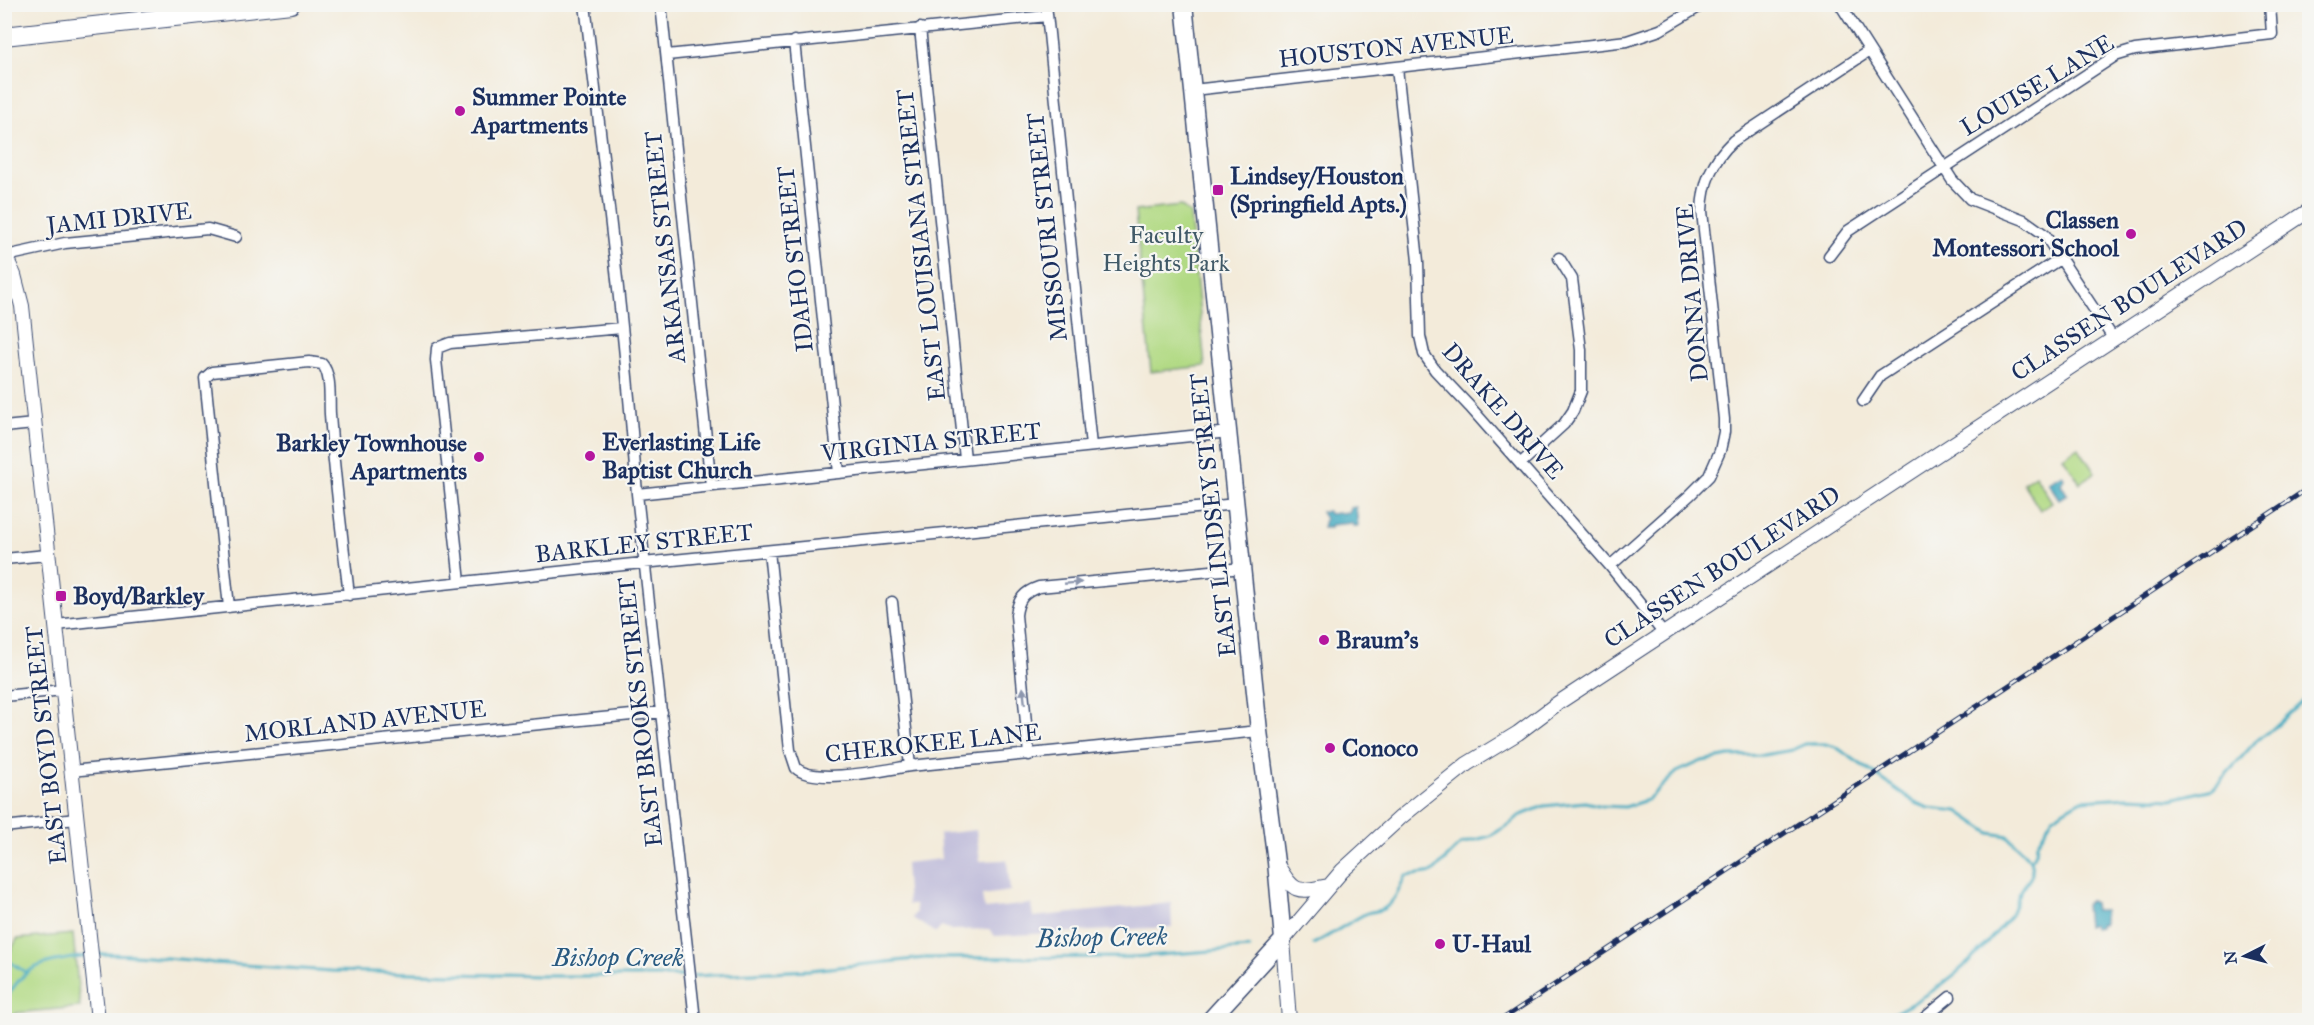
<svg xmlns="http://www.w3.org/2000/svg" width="2314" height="1025" viewBox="0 0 2314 1025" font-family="'IM FELL Great Primer',serif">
<rect width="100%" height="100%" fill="#f6f6f2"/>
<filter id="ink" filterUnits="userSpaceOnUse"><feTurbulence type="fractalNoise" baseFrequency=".0167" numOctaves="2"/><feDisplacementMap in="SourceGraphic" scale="12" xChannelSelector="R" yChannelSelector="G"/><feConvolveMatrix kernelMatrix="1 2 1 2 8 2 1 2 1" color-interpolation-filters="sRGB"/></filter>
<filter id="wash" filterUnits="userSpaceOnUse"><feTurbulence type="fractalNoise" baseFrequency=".008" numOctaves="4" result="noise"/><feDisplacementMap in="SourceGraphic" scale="24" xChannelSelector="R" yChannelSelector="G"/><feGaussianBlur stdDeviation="1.35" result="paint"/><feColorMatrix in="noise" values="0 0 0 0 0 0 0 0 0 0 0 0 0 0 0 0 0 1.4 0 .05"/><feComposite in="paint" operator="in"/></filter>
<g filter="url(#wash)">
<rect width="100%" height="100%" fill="#f3ebda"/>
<path fill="#c3c0db" d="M976 830 980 861 1007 860 1010 891 982 895 984 909 1031 904 1033 917 1171 903 1172 927 995 936 989 929 951 930 942 926 936 933 912 918 916 912 915 905H908L905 863 941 859 939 834Z"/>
<path fill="#b2da85" stroke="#668472" stroke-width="1.5" d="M1181 206 1190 214 1205 366 1151 372 1135 211Z
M2078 447 2095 473 2080 483 2063 457Z
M2035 475 2052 502 2040 510 2023 483Z
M73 934 80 1007 15 1013V1020H5V962L17 939Z"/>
<path fill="#42abc1" stroke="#2e6d90" stroke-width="1.5" d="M2062 474 2064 478 2061 484 2067 494 2059 499 2048 482Z
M1356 507 1358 526H1353L1352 523 1330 525V528H1323L1325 519 1321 512 1328 511 1329 514 1350 512V508Z
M2090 901 2094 903 2095 911H2104V924H2100V927L2093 928V924L2087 926 2085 905Z"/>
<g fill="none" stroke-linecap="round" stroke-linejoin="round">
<path stroke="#42abc1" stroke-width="3" d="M2030 860 2036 853 2037 843 2053 817 2082 800 2128 797 2172 799 2213 789 2257 740 2268 733 2310 694
M1313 944C1331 935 1346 924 1363 915 1369 911 1379 912 1385 908 1396 901 1399 887 1406 876L1433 872 1461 844 1490 836 1510 824 1519 816 1544 806 1585 802 1602 806 1625 807 1647 800 1677 772 1702 761 1729 756 1763 755 1792 750 1805 744H1825L1836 747 1916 803 1929 808 1958 811 1990 833 2008 836 2030 860
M96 954C119 954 143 955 166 958 182 960 197 959 213 963L331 971 538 976H688
M4 958 25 972
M694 976 810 970 925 958 1133 957 1249 948
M4 1003C26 961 44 963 86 956
M1879 1020C1923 1001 1962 974 1993 936 1999 929 2007 922 2011 914 2014 908 2017 899 2020 893 2027 878 2036 880 2030 860"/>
</g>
</g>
<g filter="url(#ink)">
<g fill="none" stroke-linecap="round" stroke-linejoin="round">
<defs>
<path id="minor" d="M585 4C604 167 625 330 637 494L695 1020
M661 4 711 486
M1046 4 1091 446
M1840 4 1952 180 1970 199 2024 220 2045 235 2113 338
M920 28 965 459
M794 41 839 473
M667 55 1047 16
M1397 68 1418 261 1420 336 1424 354 1435 370 1470 407 1610 566 1664 634
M1193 90 1627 41 1660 30 1704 4
M6 256 65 243 208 229 236 237
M1829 256 1848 231 2115 56 2135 50 2272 34 2270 4
M4 296 19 293
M1863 401 1880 376 2061 258
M4 427 34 424
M1520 464 1564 424 1573 411 1581 391V350L1572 279 1559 258
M637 494 1229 432
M769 551 790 750 796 768C814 785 884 770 910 766L1259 731
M4 559 47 555
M1610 566 1690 495 1709 476 1720 451 1724 432V419L1702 211C1703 183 1712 161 1733 141L1869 51
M460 582 436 360 437 348 450 343 622 328
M892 602 910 766
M229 607 205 378 212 372 309 362 322 364C332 375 329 399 330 414 334 474 342 535 349 595
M56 625 633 564 1236 504
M4 696 63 690
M1029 755 1016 615C1018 599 1024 592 1039 587L1243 568
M71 771 662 712
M4 827 76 819
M1922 1020 1950 997"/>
<path id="tertiary" d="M4 253 14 275 22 306 98 1020
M1276 863C1295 893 1294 893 1329 886
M1289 1020 1283 940 1342 871 1401 817 1467 764 1518 733 1558 703 2310 210"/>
<path id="secondary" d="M1184 4 1259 731 1276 862 1283 940 1210 1020"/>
<path id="primary" d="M4 36 291 4"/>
</defs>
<use href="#minor" stroke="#3b4b71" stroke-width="13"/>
<use href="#tertiary" stroke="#3b4b71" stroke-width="16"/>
<use href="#secondary" stroke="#3b4b71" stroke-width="19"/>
<use href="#primary" stroke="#3b4b71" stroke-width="20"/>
<use href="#minor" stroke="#fff" stroke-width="10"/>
<use href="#tertiary" stroke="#fff" stroke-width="14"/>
<use href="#secondary" stroke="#fff" stroke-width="16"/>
<use href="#primary" stroke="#fff" stroke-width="18"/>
<defs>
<path id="rail" d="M1501 1020 2310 487"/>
</defs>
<use href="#rail" stroke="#1b2f5e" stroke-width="5"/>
<use href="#rail" stroke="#f6f6f2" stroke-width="3" stroke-dasharray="9" stroke-linecap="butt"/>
</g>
<defs><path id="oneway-solid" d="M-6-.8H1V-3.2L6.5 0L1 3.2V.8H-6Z" transform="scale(1.5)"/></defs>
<g fill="#8d97ae">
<use href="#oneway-solid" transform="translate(1073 583) rotate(-5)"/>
<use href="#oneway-solid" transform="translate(1024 696) rotate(-96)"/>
</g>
</g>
<g fill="#b5179e" stroke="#f6f6f2" stroke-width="2">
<circle cx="460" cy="111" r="6"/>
<rect x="1212" y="184" width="12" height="12" rx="3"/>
<circle cx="2131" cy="234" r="6"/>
<circle cx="590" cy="456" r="6"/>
<circle cx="479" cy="457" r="6"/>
<rect x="55" y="590" width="12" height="12" rx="3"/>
<circle cx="1324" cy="640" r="6"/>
<circle cx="1330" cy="748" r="6"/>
<circle cx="1440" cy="944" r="6"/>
</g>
<g text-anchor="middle" stroke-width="4.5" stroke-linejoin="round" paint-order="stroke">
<g font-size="24" fill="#1b2f5e" stroke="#f6f6f2">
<text transform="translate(1396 47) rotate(-6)" y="8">HOUSTON AVENUE</text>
<text transform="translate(2037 85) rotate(-31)" y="8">LOUISE LANE</text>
<text transform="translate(119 218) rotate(-6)" y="8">JAMI DRIVE</text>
<text transform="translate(1047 227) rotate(-96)" y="8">MISSOURI STREET</text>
<text transform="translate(921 245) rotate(-96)" y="8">EAST LOUISIANA STREET</text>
<text transform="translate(665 247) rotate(-96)" y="8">ARKANSAS STREET</text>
<text transform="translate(795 259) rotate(-96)" y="8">IDAHO STREET</text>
<text transform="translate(1692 293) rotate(-95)" y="8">DONNA DRIVE</text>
<text transform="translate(2129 300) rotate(-33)" y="8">CLASSEN BOULEVARD</text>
<text transform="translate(1503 411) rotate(49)" y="8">DRAKE DRIVE</text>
<text transform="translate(931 442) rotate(-6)" y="8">VIRGINIA STREET</text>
<text transform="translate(1213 515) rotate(-96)" y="8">EAST LINDSEY STREET</text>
<text transform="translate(644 543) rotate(-6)" y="8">BARKLEY STREET</text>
<text transform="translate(1722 567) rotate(-33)" y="8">CLASSEN BOULEVARD</text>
<text transform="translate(640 712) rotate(-96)" y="8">EAST BROOKS STREET</text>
<text transform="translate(365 721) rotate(-6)" y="8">MORLAND AVENUE</text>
<text transform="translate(933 743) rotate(-6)" y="8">CHEROKEE LANE</text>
<text transform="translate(46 745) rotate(-96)" y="8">EAST BOYD STREET</text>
</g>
<g font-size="24" font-weight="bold" fill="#1b2f5e" stroke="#f6f6f2" text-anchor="start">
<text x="472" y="105">Summer Pointe<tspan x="472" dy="28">Apartments</tspan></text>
<text x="1230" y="184">Lindsey/Houston<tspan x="1230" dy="28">(Springfield Apts.)</tspan></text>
<text x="2119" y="228" text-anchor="end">Classen<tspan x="2119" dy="28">Montessori School</tspan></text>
<text x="602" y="450">Everlasting Life<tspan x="602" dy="28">Baptist Church</tspan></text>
<text x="467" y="451" text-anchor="end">Barkley Townhouse<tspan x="467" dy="28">Apartments</tspan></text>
<text x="73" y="604">Boyd/Barkley</text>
<text x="1336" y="648">Braum's</text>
<text x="1342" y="756">Conoco</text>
<text x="1452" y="952">U-Haul</text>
</g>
<g font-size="24" fill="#415a68" stroke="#f6f6f2">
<text x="1166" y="243">Faculty<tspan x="1166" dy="28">Heights Park</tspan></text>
</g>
<g font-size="26" font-style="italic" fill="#295a81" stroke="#f6f6f2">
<text transform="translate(1102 937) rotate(-1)" y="9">Bishop Creek</text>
<text x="618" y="966">Bishop Creek</text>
</g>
</g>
<rect width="2314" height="1025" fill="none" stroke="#f6f6f2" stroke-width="24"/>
<g transform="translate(2245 956) rotate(264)" stroke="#f6f6f2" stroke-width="4.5" paint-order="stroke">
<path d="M0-4.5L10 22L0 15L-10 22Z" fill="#1b2f5e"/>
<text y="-9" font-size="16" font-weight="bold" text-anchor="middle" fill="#1b2f5e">N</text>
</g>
</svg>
